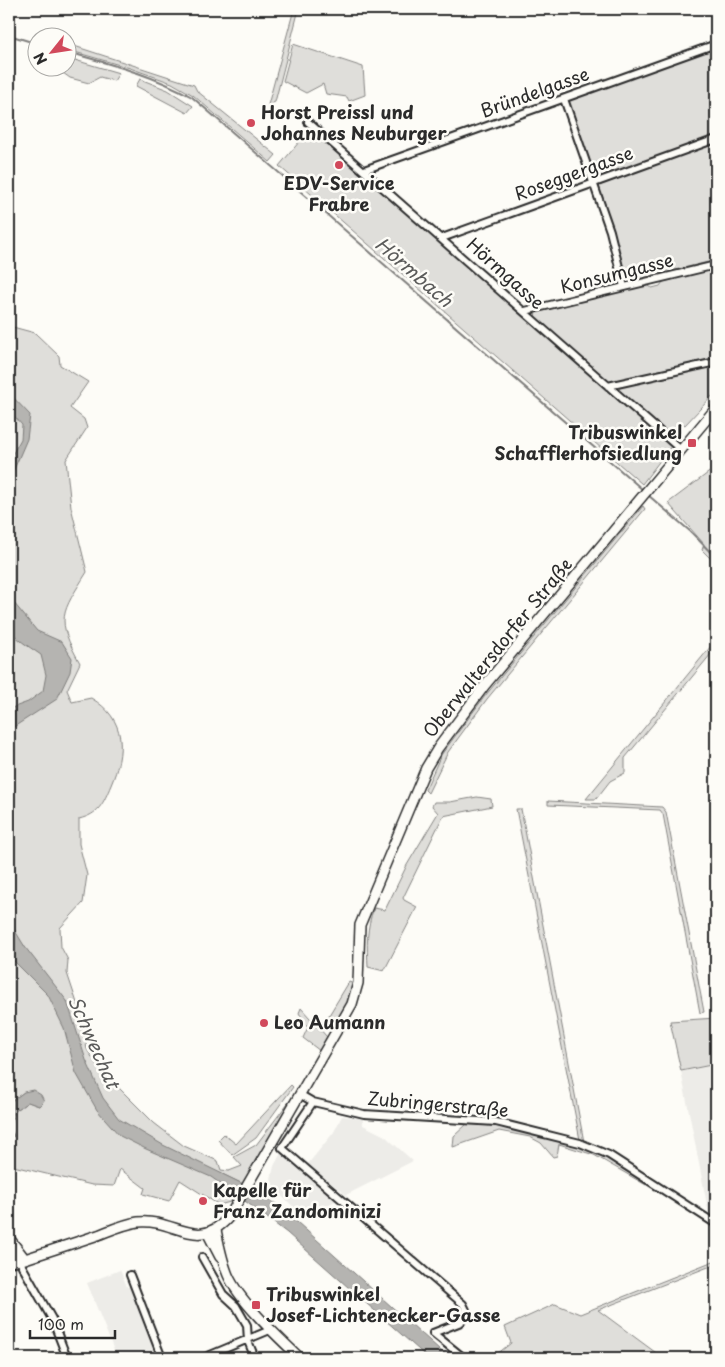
<svg xmlns="http://www.w3.org/2000/svg" width="725" height="1367" viewBox="0 0 725 1367" font-family="'Playpen Sans',sans-serif">
<rect width="100%" height="100%" fill="#fdfcf7"/>
<filter id="ink" filterUnits="userSpaceOnUse"><feTurbulence type="fractalNoise" baseFrequency=".02" numOctaves="2"/><feDisplacementMap in="SourceGraphic" scale="10" xChannelSelector="R" yChannelSelector="G"/><feConvolveMatrix kernelMatrix="1 2 1 2 8 2 1 2 1" color-interpolation-filters="sRGB"/></filter>
<g filter="url(#ink)">
<path fill="#edece8" d="M716 1064V1222L709 1215 681 1071Z
M342 1116 363 1118V1125L385 1136 413 1161 346 1195 308 1164 334 1132Z
M281 1153 321 1187 337 1200 305 1217 276 1191 271 1179 274 1166Z
M120 1270 127 1287 131 1286 159 1358H117L87 1283Z"/>
<path fill="#dfdeda" stroke="#858482" d="M294 9H299L275 102 268 105Z
M68 44 194 85 197 91 276 155 270 162 193 95 172 83 130 68 68 50Z
M293 44 363 67 365 95 349 101 347 97 326 94 323 84 306 93 283 81Z
M716 48V135L598 178 593 175 567 103 568 100Z
M68 58 119 73 114 81 100 77 89 83 70 78 56 68H68Z
M140 79 168 90 193 106 187 113 136 86Z
M310 129 672 445 642 484 279 166Z
M716 142V260L626 282 598 186Z
M716 268V359L609 382 535 317 536 312 647 285 652 288 660 286 663 282Z
M9 326 35 333 59 356 60 365 88 382 70 408 84 419 87 428 66 460 71 507 87 572C61 614 55 618 80 663L67 690 72 702 91 698C127 719 125 752 111 785 103 804 99 814 79 819V844L87 875 83 903 60 928 61 947 68 960 67 973 80 1012 87 1049 98 1067 154 1123 184 1146 218 1161 221 1170 229 1171 242 1166 234 1157 256 1145 297 1091 243 1184 224 1175 237 1196 234 1201 219 1205 180 1180 169 1201 143 1194 145 1188 120 1169 114 1186 92 1185 9 1165V1139L14 1136 10 1128 15 1111 28 1102 39 1106 24 1092 9 1103Z
M716 365V392L685 425 682 423 674 432 673 439 616 389 619 385Z
M716 467V564L702 550 704 544 668 503Z
M643 506 645 509 487 699 448 752 428 793 425 790 441 755 485 696Z
M716 640V648L625 758V773L610 781 596 799H586Z
M477 797 491 799 492 806 443 816 403 898 404 900 417 907 384 971 368 967C367 946 366 928 374 908L385 910 407 865 438 813 432 806 434 802H450Z
M548 801 662 807 666 812 704 1012 700 1013 663 814 660 810 548 805Z
M516 809H521L584 1142 580 1140Z
M349 982 354 984 347 1003 332 1032 323 1025Z
M301 1008 327 1037 320 1051 303 1038 308 1027 299 1013Z
M716 1018V1064L681 1071 670 1021Z
M291 1085 293 1087 256 1138 232 1155 218 1140 224 1134 236 1144Z
M467 1124C510 1126 554 1135 594 1151 613 1159 630 1171 647 1182L646 1185 594 1155 559 1144 557 1156 553 1157 541 1143 530 1137 499 1131 453 1147 454 1136Z
M716 1260V1264L598 1310 663 1358H492L511 1343 505 1327 555 1304 580 1314Z"/>
<path fill="#b5b4b1" stroke="#7e7d7b" d="M9 393 30 415 27 439 9 481V460L21 439 22 425 9 410Z
M9 597 37 631 62 642 72 658 70 672 57 699 9 730V709L28 702 43 691 46 675 41 655C9 633 9 636 9 597Z
M9 921 25 947 67 1001 86 1060 103 1098 119 1119 163 1145 243 1184 278 1205 449 1358H428L287 1233 249 1204 211 1177 146 1149 120 1136 97 1110 76 1073 64 1028 48 995 9 956Z
M33 1090 41 1095 44 1101 39 1106 28 1102 15 1111 10 1128 14 1136 9 1139V1103L24 1092Z"/>
<g fill="none" stroke-linecap="round" stroke-linejoin="round">
<path stroke="#7e7d7b" stroke-width="2" d="M9 35 38 44
M68 52C110 64 153 75 192 97L643 490
M648 495 691 532 716 558"/>
<defs>
<path id="minor" d="M564 99 610 231 624 287
M308 122 681 450
M364 170 716 44
M442 238 716 139
M525 311 716 265
M608 386 716 362
M301 1095 313 1102 282 1148 463 1304 466 1310 461 1322 433 1333 464 1358
M313 1102 364 1114 496 1122 580 1143 609 1155 716 1224
M202 1257 223 1294 236 1306 247 1325 248 1341 255 1358
M21 1260 22 1266 52 1319 67 1358
M130 1275 162 1358
M203 1358 270 1330"/>
<path id="tertiary" d="M216 1230C219 1245 222 1261 228 1275 239 1301 279 1338 300 1358
M208 1234 220 1257
M9 1238 25 1259
M9 1244 14 1261
M9 1262 25 1259C49 1251 74 1243 98 1235 111 1230 124 1224 138 1222 175 1218 197 1253 229 1217L352 1004 358 983 360 925 426 768 438 748 485 685 716 408"/>
</defs>
<use href="#minor" stroke="#2b2b2b" stroke-width="10"/>
<use href="#tertiary" stroke="#2b2b2b" stroke-width="12"/>
<use href="#minor" stroke="#fdfcf7" stroke-width="6"/>
<use href="#tertiary" stroke="#fdfcf7" stroke-width="9"/>
</g>
</g>
<g fill="#d1495b" stroke="#fdfcf7" stroke-width="2">
<circle cx="251" cy="123" r="5"/>
<circle cx="339" cy="165" r="5"/>
<rect x="687" y="438" width="10" height="10" rx="2.5"/>
<circle cx="264" cy="1023" r="5"/>
<circle cx="203" cy="1201" r="5"/>
<rect x="251" y="1300" width="10" height="10" rx="2.5"/>
</g>
<g text-anchor="middle" stroke-width="5" stroke-linejoin="round" paint-order="stroke">
<g font-size="18" fill="#2b2b2b" stroke="#fdfcf7">
<text transform="translate(535 93) rotate(-20)" y="6">Bründelgasse</text>
<text transform="translate(574 174) rotate(-20)" y="6">Roseggergasse</text>
<text transform="translate(505 274) rotate(42)" y="6">Hörmgasse</text>
<text transform="translate(617 274) rotate(-14)" y="6">Konsumgasse</text>
<text transform="translate(498 648) rotate(-51)" y="6">Oberwaltersdorfer Straße</text>
<text transform="translate(438 1105) rotate(5)" y="6">Zubringerstraße</text>
</g>
<g font-size="18" font-weight="bold" fill="#2b2b2b" stroke="#fdfcf7" text-anchor="start">
<text x="261" y="119">Horst Preissl und<tspan x="261" dy="21">Johannes Neuburger</tspan></text>
<text x="339" y="190" text-anchor="middle">EDV-Service<tspan x="339" dy="21">Frabre</tspan></text>
<text x="682" y="439" text-anchor="end">Tribuswinkel<tspan x="682" dy="21">Schafflerhofsiedlung</tspan></text>
<text x="274" y="1029">Leo Aumann</text>
<text x="213" y="1197">Kapelle für<tspan x="213" dy="21">Franz Zandominizi</tspan></text>
<text x="266" y="1301">Tribuswinkel<tspan x="266" dy="21">Josef-Lichtenecker-Gasse</tspan></text>
</g>
<g font-size="19" font-style="italic" fill="#5b5b5a" stroke="#fdfcf7">
<text transform="translate(414 272) rotate(41)" y="7">Hörmbach</text>
<text transform="translate(94 1042) rotate(66)" y="7">Schwechat</text>
</g>
</g>
<rect width="725" height="1367" fill="none" stroke="#fdfcf7" stroke-width="30"/>
<rect x="15" y="15" width="695" height="1337" fill="none" stroke="#2b2b2b" stroke-width="2" filter="url(#ink)"/>
<g transform="translate(52 52) rotate(240)"><circle r="24" fill="#fdfcf7" stroke="#a9a8a5"/>
<path d="M0-4L9 19L0 12L-9 19Z" fill="#d1495b"/>
<text y="-8" font-size="14" font-weight="bold" text-anchor="middle" fill="#2b2b2b">N</text>
</g>
<path d="M30 1330v8h85v-8" fill="none" stroke="#2b2b2b" stroke-width="2.5"/>
<text x="38" y="1330" font-size="15" fill="#2b2b2b" stroke="#fdfcf7" stroke-width="4" paint-order="stroke">100 m</text>
</svg>
